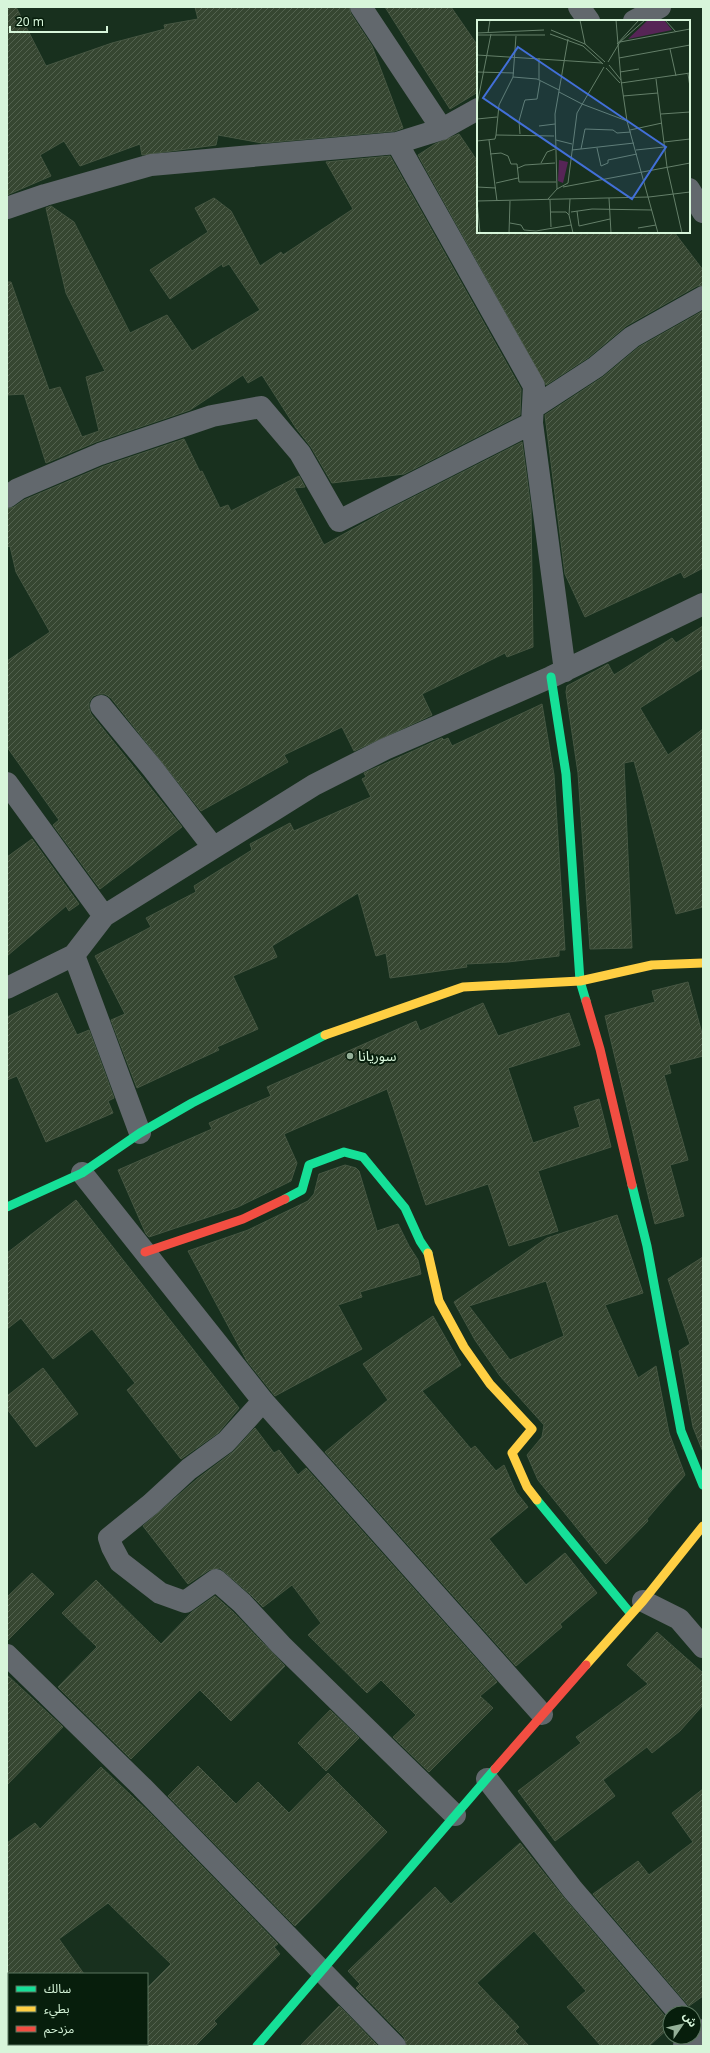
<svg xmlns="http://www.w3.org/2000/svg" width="710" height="2053" viewBox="0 0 710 2053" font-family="'Noto Sans','Noto Sans Arabic',sans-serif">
<defs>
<pattern id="building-hatch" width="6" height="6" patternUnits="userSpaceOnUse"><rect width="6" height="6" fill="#364631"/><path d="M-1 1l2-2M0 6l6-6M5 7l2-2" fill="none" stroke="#52614e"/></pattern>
</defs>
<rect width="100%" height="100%" fill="#18301e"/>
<path fill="url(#building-hatch)" stroke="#465642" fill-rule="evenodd" d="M7 7H16L46 66 112 43 165 29 164 25 198 19 195 7H349L351 14 372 46 403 128 395 131 262 143 218 135 216 145 142 155 140 144 80 166 64 141 40 155 51 176 7 195Z
M385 7H451L478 46V92L450 109Z
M459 134 478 162V232H674L703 270V285L697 286 626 326 589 357 546 385 418 155 435 144Z
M390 156 521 389 520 415 404 474 332 483 311 447 296 428 262 375 248 383 243 375 190 410 96 442 46 463 24 394 7 395V282H11L49 390 60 387 82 437 99 431 86 377 105 371 66 293 46 208 51 206 74 222 130 333 167 315 192 351 260 310 229 264 223 267 222 264 170 299 150 270 208 232 195 208 214 198 231 211 260 266 281 252 283 255 353 209 326 162Z
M703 311V568L684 578 681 572 585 617 565 574 545 415 603 377 639 347Z
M184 439 200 472 202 471 220 508 228 505 231 511 299 476 305 487 294 488 324 545 380 514 522 442 531 509 533 647 507 657 505 653 422 694 432 715 354 751 342 727 284 755 288 762 201 811 111 698 105 694H99L93 696 89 702V708L91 714 182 827 100 889 53 825 59 820 7 747V661L50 632 16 572 10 546 7 547V509L14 507 24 500 104 466Z
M703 626V668L640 708 668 755 703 729V907L676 914 634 761 624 763 632 948 590 949 578 773 566 692 567 686 608 664 614 675 672 638 676 643Z
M542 704 554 775 565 950H559V956L508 962 466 964 467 967 390 978 386 953 376 956 358 893 272 946 277 957 233 976 258 1029 217 1047 219 1050 137 1088 111 1020 125 1014 95 956 151 927 146 918 196 892 194 886 252 850 250 844 290 823 294 831 371 797 362 779 366 777 364 773 442 738 444 740 448 738 452 746Z
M32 839 79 904 69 911 66 906 7 956V857Z
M688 982 703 1037V1056L669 1065 671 1073 664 1075 688 1160 670 1165 684 1216 655 1224 605 1016 655 1002 652 991Z
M57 993 77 1035 89 1030 114 1098 108 1101 113 1113 46 1142 17 1076 7 1080V1017Z
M483 1003 498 1036 569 1013 580 1045 508 1068 533 1143 580 1127 574 1107 599 1099 611 1147 538 1171 558 1231 509 1246 488 1184 426 1205 387 1089 284 1134 297 1163 291 1181 238 1207 149 1237 146 1234 118 1170 212 1129 209 1123 271 1096 267 1087 416 1021 420 1031Z
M345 1165 356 1168 359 1171 377 1231 398 1224 409 1246 418 1260 421 1274 360 1292 362 1297 338 1305 362 1349 275 1396 247 1361 188 1251 248 1230 308 1201 314 1194 319 1174Z
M76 1200 239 1408 218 1433 181 1459 127 1390 135 1383 92 1329 53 1359 21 1318 7 1329V1253Z
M617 1215 643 1293 605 1305 638 1378 656 1366 669 1433 685 1475 647 1519 648 1521 606 1564 538 1480 527 1455 542 1437 544 1425 500 1376 475 1340 454 1302 547 1238ZM546 1281 564 1336 510 1360 469 1306Z
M703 1257V1452L693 1427 679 1351 690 1344 668 1279Z
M433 1316 461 1365 422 1391 471 1449 475 1446 496 1471 504 1465 516 1492 528 1507 489 1539 526 1585 565 1553 597 1593 560 1624 562 1627 516 1666 325 1452 388 1400 363 1364Z
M43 1368 78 1414 36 1447 7 1409V1396Z
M255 1428 274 1453 279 1450 298 1475 306 1468 497 1682 480 1696 493 1708 429 1772 393 1737 416 1715 381 1680 367 1693 308 1635 321 1623 292 1585 263 1607 250 1594 220 1568 209 1570 188 1584 143 1526 197 1479 233 1452Z
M32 1573 54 1594 7 1641V1597Z
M96 1580 161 1644 192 1612 215 1596 233 1612 285 1666 231 1721 200 1690 131 1759 58 1687 97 1647 62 1613Z
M657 1632 703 1673V1705L680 1731 652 1753 647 1747 603 1780 615 1796 555 1841 518 1791 581 1743 576 1737 648 1684 627 1665Z
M7 1675 63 1727 7 1785Z
M330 1710 359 1738 326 1771 298 1743Z
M198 1766 236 1804 258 1782 289 1813 328 1773 387 1832 295 1926 168 1796Z
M101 1767 151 1814 278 1944 274 1947 280 1954 214 2021 217 2024 195 2046H147V1988L171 1964 108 1903 59 1939 84 1974H7V1843L35 1823 40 1829Z
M703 1789V1996L689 2006 593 1894 638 1861 649 1875 693 1842 672 1813Z
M520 1843 564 1898 670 2022V2027L649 2046H601L567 2007 586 1991 534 1931 477 1983 519 2027 515 2031 529 2046H407L404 2037 356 1988 360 1984 348 1971 435 1887 451 1904Z
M339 2006 378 2046H300Z"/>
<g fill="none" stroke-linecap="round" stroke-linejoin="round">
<path stroke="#62686d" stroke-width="22" d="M361 7 442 129
M579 7 589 21
M634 21 660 7
M478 109 442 129 397 143 534 386 532 423 565 671
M689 189 703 212
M7 208 45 195 151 165 397 143
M533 408 596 367 632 337 703 297
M7 497 18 489 100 454 212 416 261 407 300 453 339 521 532 423
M101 706 153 769 213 847
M7 783 104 916
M74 955 140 1133
M7 988 74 955 104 916 314 785 385 749 551 677 703 604
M82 1173 263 1401 542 1714
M263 1401 226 1442 189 1469 151 1504 109 1538 112 1547 120 1562 160 1593 185 1602 216 1580 242 1603 281 1645 455 1815
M643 1601 679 1619 703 1647
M7 1655 142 1787 395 2046
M487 1779 573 1890 679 2013
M684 2046 703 2030"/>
<path stroke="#16e098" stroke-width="9" d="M551 677 566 774 580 981 586 1001
M632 1185 647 1246 681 1431 703 1485
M285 1199 302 1190 309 1165 344 1152 363 1157 405 1208 420 1241 428 1253
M7 1207 82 1173 140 1133 192 1103 325 1035
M537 1500 631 1614
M257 2046 495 1769"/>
<path stroke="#ffcf43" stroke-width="9" d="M325 1035 463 987 580 981 652 965 703 963
M428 1253 439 1301 464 1347 490 1384 532 1429 512 1453 527 1487 537 1500
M586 1665 643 1601 703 1526
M7 2041 9 2044"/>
<path stroke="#f24e42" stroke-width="9" d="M586 1001 600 1049 632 1185
M145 1252 243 1219 285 1199
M495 1769 586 1665"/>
</g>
<circle fill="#94b098" stroke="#071e0c" stroke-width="1.5" cx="350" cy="1056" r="4"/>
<g text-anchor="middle" stroke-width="4" stroke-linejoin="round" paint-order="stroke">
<g font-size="14" fill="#d7f5da" stroke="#071e0c" text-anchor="start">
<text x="358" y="1061">سوريانا</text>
</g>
</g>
<g transform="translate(477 20)">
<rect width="213" height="213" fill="#18301e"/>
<path d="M171 0H187L195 10 151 19ZM82 140 91 142 86 163 81 161Z" fill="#562556"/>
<path fill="none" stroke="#647f69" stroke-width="1" d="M103 0 108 24M139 0 144 60M188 0 199 12M74 10 108 24 128 42M0 13 67 10M11 13 13 0M73 14 106 26 126 44M0 15H68M39 16 36 57 60 59 82 70M143 22 213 9M140 24 162 0M193 29 199 56M0 35 125 43M142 38 213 25M131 42 143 22 168 0M132 45 144 60 150 101 181 213M129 48 143 63M0 52 37 53M143 52 162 49M211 54 213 67M179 59 190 147 205 213M62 60V38M144 63 213 53M82 72 105 84 150 101M146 76 181 73M0 85 14 14M184 94 213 92M0 99 20 97M62 106 78 104M153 110 185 103M43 114 42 101 47 83 48 80 60 79 63 61M19 115 22 85 36 57M12 120 20 181M79 120 95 124M0 121 18 119 19 115 77 116M187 122 213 119M120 128 124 146 131 143V140L160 134M104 129 108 109 136 110 140 113 154 112M95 130 157 123M159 130 187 127M13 134 24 133 31 136 34 144H40L42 162H79M64 143 70 132 78 129M41 148 48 145 78 143M19 163 41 158M0 167 19 168M86 167 213 143M80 169 78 94 91 19M132 178 134 213M71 179 80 169 91 163 100 93 127 47M73 180 74 207M0 181 3 213M0 181 172 177 213 172M100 191 102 206 133 199M74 192H89L92 195 93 179M94 192 115 189 175 190M92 195 96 213M33 203 44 205 47 210 59 211 94 205M161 208 179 205M32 213 33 181"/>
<path fill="#426fd8" fill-opacity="0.15" stroke="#426fd8" stroke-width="2" d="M41 27 189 127 155 179 6 78Z"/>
<rect width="213" height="213" fill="none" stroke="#d7f5da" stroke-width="2"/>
</g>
<rect width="710" height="2053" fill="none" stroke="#d7f5da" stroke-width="16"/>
<rect x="8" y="1973" width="140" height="72" fill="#071e0c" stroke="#5a745e"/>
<rect x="16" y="1986" width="20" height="6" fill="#16e098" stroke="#5a745e"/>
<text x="44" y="1993" font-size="12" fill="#d7f5da">سالك</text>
<rect x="16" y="2006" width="20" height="6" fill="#ffcf43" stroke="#5a745e"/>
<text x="44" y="2013" font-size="12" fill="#d7f5da">بطيء</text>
<rect x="16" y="2026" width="20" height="6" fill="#f24e42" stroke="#5a745e"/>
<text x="44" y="2033" font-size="12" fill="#d7f5da">مزدحم</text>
<g transform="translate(682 2025) rotate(56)"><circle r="19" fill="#071e0c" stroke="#5a745e"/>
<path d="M0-3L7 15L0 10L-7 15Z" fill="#94b098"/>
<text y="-6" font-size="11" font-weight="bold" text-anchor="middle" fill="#d7f5da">ش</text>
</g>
<path d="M10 26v6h97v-6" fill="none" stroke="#d7f5da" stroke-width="2"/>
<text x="16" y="26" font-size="12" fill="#d7f5da" stroke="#071e0c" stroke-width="3" paint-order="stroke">20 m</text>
</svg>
